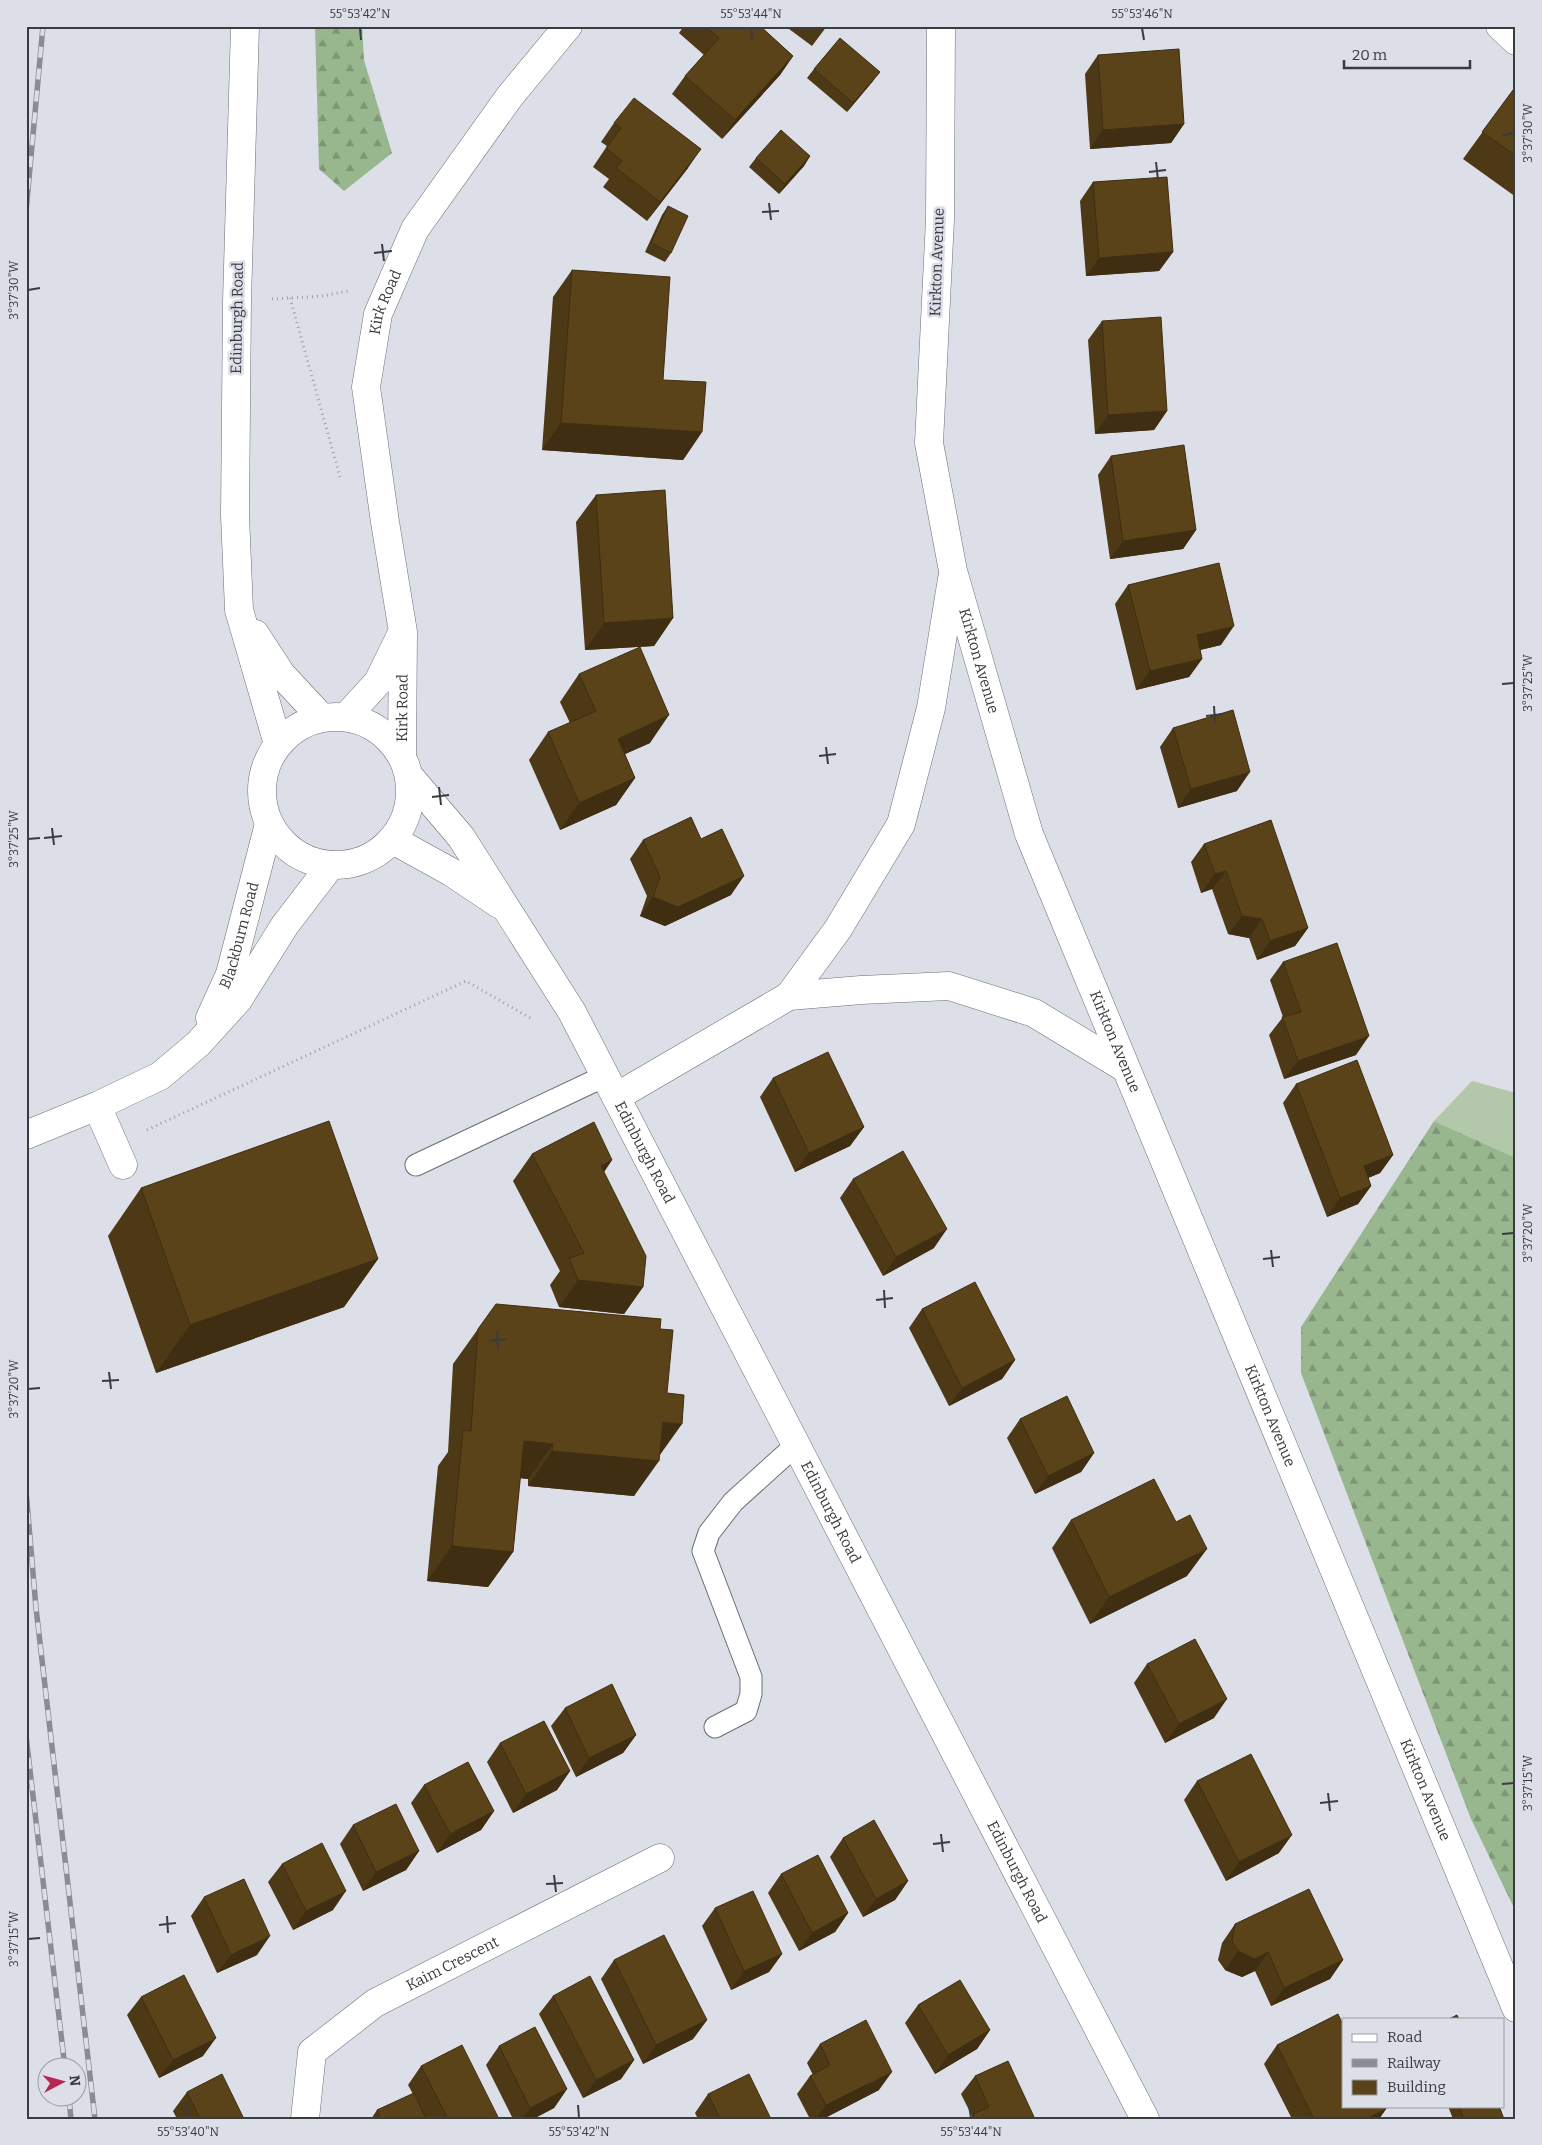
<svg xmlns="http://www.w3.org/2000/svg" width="1542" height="2145" viewBox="0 0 1542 2145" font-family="Bitter,serif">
<defs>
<pattern id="forest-firs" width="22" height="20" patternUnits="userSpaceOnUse" patternTransform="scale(1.25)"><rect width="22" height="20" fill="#99b78e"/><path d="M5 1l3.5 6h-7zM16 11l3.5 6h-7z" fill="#7e9675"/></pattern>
</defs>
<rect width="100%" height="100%" fill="#dcdee8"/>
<path fill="#b3c8ab" d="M1472 1081 1516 1093V1158L1434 1121Z"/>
<path fill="url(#forest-firs)" d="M315 26H362L364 60 392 153 344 191 319 169Z
M1434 1121 1516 1158V1912L1471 1819 1301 1373V1327Z"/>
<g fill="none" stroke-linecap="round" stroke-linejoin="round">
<defs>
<path id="service" d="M416 1165 605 1076
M715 1727 746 1711 751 1694V1677L703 1551 709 1533 733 1502 796 1445"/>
<g id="minor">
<path id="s1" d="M941 26 940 219 929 443 953 571 1029 834 1516 2008"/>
<path d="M1500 26 1516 41"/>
<path d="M789 996 838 929 901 824 931 708 952 579"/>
<path d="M616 1097 789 996 861 990 949 986 1034 1013 1125 1068"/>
<path d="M97 1106 123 1165"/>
<path id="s2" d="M305 2119 312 2052 375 2003 660 1858"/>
</g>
<g id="secondary">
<path d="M347 716 378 682 400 637"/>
<path id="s3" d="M402 756 403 632 385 522 366 387 378 314 415 229 510 96 568 26"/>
<path id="s4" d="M210 1018 230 974 269 824"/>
<path d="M26 1135 97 1106 160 1076 198 1044 238 1000 285 925 331 865"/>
</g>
<g id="primary">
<path d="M245 26 237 301 235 515 239 610 278 744"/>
<path d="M255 634 281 674 321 717"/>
<circle cx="336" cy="791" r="74"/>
<path id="s5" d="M410 777 461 837 572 1012 1145 2119"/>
<path d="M393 840 451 872 499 904"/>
</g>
</defs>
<use href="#service" stroke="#6c6e77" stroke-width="23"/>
<use href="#minor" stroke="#6c6e77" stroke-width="29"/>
<use href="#secondary" stroke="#6c6e77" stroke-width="29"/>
<use href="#primary" stroke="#6c6e77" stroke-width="29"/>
<path stroke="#9ea0a8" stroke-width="3" stroke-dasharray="1 4" stroke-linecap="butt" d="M290 298 340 477
M272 299 323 296 348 291
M147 1130 466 981 532 1019"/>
<use href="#service" stroke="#fff" stroke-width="21"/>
<use href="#minor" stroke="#fff" stroke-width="28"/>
<use href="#secondary" stroke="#fff" stroke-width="28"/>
<use href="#primary" stroke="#fff" stroke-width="28"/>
<defs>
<path id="rail" d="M26 211 43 26
M26 1491 36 1608 95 2119
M26 1736 65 2068
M69 2098 71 2119"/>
</defs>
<use href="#rail" stroke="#8a8c93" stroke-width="5.5"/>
<use href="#rail" stroke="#dcdee8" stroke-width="4" stroke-dasharray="11" stroke-linecap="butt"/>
</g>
<path fill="#4d3916" d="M684 26H760L793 56 780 75 722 139 672 94 685 76 704 55 679 33Z
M785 26H827L812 46Z
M1098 55 1184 124 1171 143 1090 149 1085 74Z
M814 69 873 81 847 112 807 78Z
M1516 86V197L1463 159Z
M614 123 688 168 647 221 603 187 609 179 593 167 607 146 601 142Z
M810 156 804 166 779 194 749 167 756 158Z
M1093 182 1173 252 1159 271 1086 276 1080 201Z
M668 206 671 253 665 262 645 252 662 215Z
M572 270 663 380 702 432 683 460 542 450 553 297Z
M1102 321 1167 411 1154 430 1095 434 1088 340Z
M1111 456 1196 530 1183 549 1110 559 1098 475Z
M596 495 673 618 654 646 585 650 576 522Z
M1128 585 1221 645 1200 650 1202 659 1189 677 1136 690 1115 604Z
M579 674 650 743 625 754 635 778 616 805 560 830 529 760 548 732 570 723 560 702Z
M1173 728 1237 791 1178 808 1160 747Z
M701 839 731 895 665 926 640 916 647 896 630 859 643 840Z
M1204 844 1308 928 1295 946 1257 960 1249 938 1228 934 1212 889 1201 893 1191 862Z
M1283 962 1356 1055 1284 1079 1269 1035 1283 1017 1270 980Z
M773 1078 864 1127 850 1146 795 1172 760 1097Z
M1296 1084 1393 1155 1380 1173 1368 1178 1371 1186 1358 1204 1327 1217 1283 1103Z
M532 1154 612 1160 604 1172 643 1287 624 1314 559 1307 550 1285 560 1271 513 1181Z
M853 1179 934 1248 883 1276 840 1198Z
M141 1188 378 1259 344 1307 156 1373 108 1236Z
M922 1309 1015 1360 1002 1379 949 1406 909 1328Z
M478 1329H660L659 1456 634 1496 528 1486V1479L520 1478 513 1552 488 1587 427 1581 438 1466 448 1452 453 1364Z
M1020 1419 1094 1453 1081 1472 1035 1494 1007 1438Z
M1071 1520 1187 1576 1090 1624 1052 1548Z
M1147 1664 1214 1718 1165 1743 1134 1683Z
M565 1708 636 1735 623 1753 576 1777 551 1726Z
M500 1743 570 1771 557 1790 513 1813 487 1762Z
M1197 1781 1279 1853 1226 1881 1184 1800Z
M424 1785 494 1811 481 1830 437 1853 411 1803Z
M353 1825 419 1851 406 1870 363 1891 340 1844Z
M843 1838 908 1881 895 1900 863 1917 830 1857Z
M282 1864 333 1910 293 1930 268 1882Z
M781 1874 848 1913 835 1932 799 1951 768 1893Z
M204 1897 257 1955 217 1973 191 1916Z
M715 1908 782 1954 769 1972 731 1990 702 1926Z
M1235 1924 1343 1960 1330 1979 1271 2006 1255 1971 1242 1977 1225 1970 1218 1960 1222 1943Z
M614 1960 707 2020 693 2039 643 2064 601 1979Z
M553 1996 634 2060 621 2079 583 2098 539 2014Z
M141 1997 203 2056 159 2078 127 2015Z
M918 2005 990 2030 977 2049 935 2074 905 2023Z
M820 2044 879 2090 823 2119H810L797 2094 810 2076 813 2075 807 2063Z
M1277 2045 1386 2109 1379 2119H1292L1264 2064Z
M499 2046 567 2089 554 2108 533 2119H513L486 2065Z
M421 2066 499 2119H371L377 2110 413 2094 408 2085Z
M975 2076 1035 2119H970L972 2116 961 2094Z
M187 2092 244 2119H177L173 2111Z
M708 2094 771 2119H698L695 2113Z
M1448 2106H1499L1504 2119H1453Z"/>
<path fill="#3f2e12" d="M793 56 780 75 722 139 735 120Z
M880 72 873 81 847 112 853 103Z
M1184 124 1171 143 1090 149 1103 130Z
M701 149 688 168 647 221 660 202Z
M810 156 804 166 779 194 785 184Z
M1173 252 1159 271 1086 276 1099 258Z
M1167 411 1154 430 1095 434 1108 415Z
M561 423 702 432 683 460 542 450Z
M1196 530 1183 549 1110 559 1123 541Z
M673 618 654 646 585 650 604 623Z
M1234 626 1221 645 1183 654 1197 635Z
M1202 659 1189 677 1136 690 1150 671Z
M669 715 650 743 598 766 618 739Z
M1250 772 1237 791 1178 808 1191 789Z
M635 778 616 805 560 830 579 803Z
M1226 871 1212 889 1201 893 1215 874Z
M744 876 731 895 665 926 640 916 653 897Z
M1242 916 1262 919 1249 938 1228 934Z
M1308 928 1295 946 1257 960 1270 941Z
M1369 1036 1356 1055 1284 1079 1298 1061Z
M864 1127 850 1146 795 1172 809 1153Z
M1393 1155 1380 1173 1351 1185 1364 1166Z
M612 1160 593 1188 601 1166Z
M1371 1186 1358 1204 1327 1217 1340 1198Z
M947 1229 934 1248 883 1276 896 1257Z
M378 1259 344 1307 156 1373 190 1325Z
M578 1280 643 1287 624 1314 559 1307Z
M1015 1360 1002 1379 949 1406 962 1388Z
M663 1422 682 1424 657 1459Z
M524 1441 553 1444 528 1479 499 1476Z
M552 1451 659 1461 634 1496 528 1486Z
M1094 1453 1081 1472 1035 1494 1048 1476Z
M452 1546 513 1552 488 1587 427 1581Z
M1207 1549 1187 1576 1090 1624 1109 1597Z
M1227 1699 1214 1718 1165 1743 1179 1724Z
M636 1735 623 1753 576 1777 589 1758Z
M570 1771 557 1790 513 1813 526 1794Z
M494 1811 481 1830 437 1853 450 1834Z
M1292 1835 1279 1853 1226 1881 1239 1862Z
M419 1851 406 1870 363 1891 376 1872Z
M908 1881 895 1900 863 1917 876 1899Z
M346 1891 333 1910 293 1930 306 1911Z
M848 1913 835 1932 799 1951 812 1933Z
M270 1936 257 1955 217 1973 231 1955Z
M1238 1951 1268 1952 1255 1971 1242 1977 1225 1970Z
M782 1954 769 1972 731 1990 744 1971Z
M1343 1960 1330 1979 1271 2006 1284 1988Z
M707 2020 693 2039 643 2064 656 2045Z
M990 2030 977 2049 935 2074 948 2055Z
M216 2038 203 2056 159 2078 173 2060Z
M634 2060 621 2079 583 2098 596 2080Z
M892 2072 879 2090 823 2119H816L826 2105Z
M567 2089 554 2108 533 2119H522L530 2108Z
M1386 2109 1379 2119H1366Z"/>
<path fill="#5a4219" stroke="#3f2e12" d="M705 26H760L793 56 735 120 685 76 719 38Z
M840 38 880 72 853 103 814 69Z
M1179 49 1184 124 1103 130 1098 55Z
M1516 86V156L1482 132Z
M634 98 701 149 660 202 616 168 622 161 606 148 621 128 614 123Z
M781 130 810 156 785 184 756 158Z
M1167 177 1173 252 1099 258 1093 182Z
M668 206 688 216 671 253 651 243Z
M572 270 670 277 663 380 706 382 702 432 561 423Z
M1161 317 1167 411 1108 415 1102 321Z
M1184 445 1196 530 1123 541 1111 456Z
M665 490 673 618 604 623 596 495Z
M1219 563 1234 626 1197 635 1202 659 1150 671 1128 585Z
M640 647 669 715 618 739 635 778 579 803 548 732 596 711 579 674Z
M1233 710 1250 772 1191 789 1173 728Z
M691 817 701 839 722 829 744 876 678 907 653 897 660 877 643 840Z
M1271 820 1308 928 1270 941 1262 919 1242 916 1226 871 1215 874 1204 844Z
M1337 943 1369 1036 1298 1061 1282 1017 1301 1012 1283 962Z
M828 1052 864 1127 809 1153 773 1078Z
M1357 1060 1393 1155 1364 1166 1371 1186 1340 1198 1296 1084Z
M329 1121 378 1259 190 1325 141 1188Z
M594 1122 612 1160 601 1166 646 1256 643 1287 578 1280 569 1258 584 1253 532 1154Z
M903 1151 947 1229 896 1257 853 1179Z
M975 1282 1015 1360 962 1388 922 1309Z
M496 1304 661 1319 660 1329 673 1330 667 1393 684 1395 682 1424 663 1422 659 1461 552 1451 553 1444 524 1441 513 1552 452 1546 463 1430 471 1431 478 1329Z
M1067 1396 1094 1453 1048 1476 1020 1419Z
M1154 1479 1176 1522 1190 1515 1207 1549 1109 1597 1071 1520Z
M1195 1639 1227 1699 1179 1724 1147 1664Z
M612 1684 636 1735 589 1758 565 1708Z
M544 1721 570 1771 526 1794 500 1743Z
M1251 1754 1292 1835 1239 1862 1197 1781Z
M468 1762 494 1811 450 1834 424 1785Z
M396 1804 419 1851 376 1872 353 1825Z
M874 1820 908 1881 876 1899 843 1838Z
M322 1843 346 1891 306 1911 282 1864Z
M818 1855 848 1913 812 1933 781 1874Z
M244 1879 270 1936 231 1955 204 1897Z
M1309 1889 1343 1960 1284 1988 1268 1952 1255 1959 1238 1951 1232 1941 1235 1924Z
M753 1891 782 1954 744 1971 715 1908Z
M664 1935 707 2020 656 2045 614 1960Z
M184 1975 216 2038 173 2060 141 1997Z
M590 1976 634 2060 596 2080 553 1996Z
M960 1980 990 2030 948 2055 918 2005Z
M1338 2014 1343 2025V2106H1385L1386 2109 1366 2119H1314L1277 2045Z
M1457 2015 1459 2019H1449Z
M866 2020 892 2072 826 2105 810 2076 830 2065 820 2044Z
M535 2027 567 2089 530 2108 499 2046Z
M462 2045 499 2119H448L421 2066Z
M1008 2061 1035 2119H975L973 2114 989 2107 975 2076Z
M222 2074 244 2119H200L187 2092Z
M749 2074 771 2119H720L708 2094Z
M414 2093 426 2119H381L377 2110Z
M1459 2106H1499L1504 2119H1464Z"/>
<path fill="none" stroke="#3a3b3f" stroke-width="2" d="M360 28 361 40M751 28 752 40M1142 28 1144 40M1502 135 1514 133M1156 162 1158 180M1149 172 1166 170M769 203 771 220M762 212 779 211M382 244 384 261M374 253 392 251M28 290 40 288M1502 684 1514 683M1214 706 1215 723M1206 716 1223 714M826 747 828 764M819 756 836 754M439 787 441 805M432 797 449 795M52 828 54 845M44 838 62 836M28 839 40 838M1502 1234 1514 1233M1271 1250 1273 1267M1263 1259 1280 1257M884 1290 885 1308M876 1300 893 1298M497 1331 498 1348M489 1341 506 1339M109 1372 111 1389M102 1381 119 1380M28 1389 40 1388M1502 1784 1514 1783M1328 1793 1330 1811M1320 1803 1338 1801M941 1834 943 1852M933 1844 950 1842M554 1875 556 1892M546 1884 563 1883M167 1916 168 1933M159 1925 176 1923M28 1939 40 1938M186 2105 188 2118M578 2105 579 2118M969 2105 971 2118"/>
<g text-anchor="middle" stroke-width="5" stroke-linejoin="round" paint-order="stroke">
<g font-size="15" fill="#3a3b3f" stroke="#dcdee8">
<text transform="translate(937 262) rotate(-88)" y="5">Kirkton Avenue</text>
<text dy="5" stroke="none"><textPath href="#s3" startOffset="459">Kirk Road</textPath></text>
<text transform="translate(237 318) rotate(-89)" y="5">Edinburgh Road</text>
<text dy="5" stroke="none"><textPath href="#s1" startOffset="641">Kirkton Avenue</textPath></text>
<text dy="5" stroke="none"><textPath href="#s3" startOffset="48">Kirk Road</textPath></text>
<text dy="5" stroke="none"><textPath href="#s4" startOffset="88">Blackburn Road</textPath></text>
<text dy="5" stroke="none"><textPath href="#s1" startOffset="1046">Kirkton Avenue</textPath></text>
<text dy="5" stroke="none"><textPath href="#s5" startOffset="444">Edinburgh Road</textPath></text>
<text dy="5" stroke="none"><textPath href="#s1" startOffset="1451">Kirkton Avenue</textPath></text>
<text dy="5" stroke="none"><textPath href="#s5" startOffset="849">Edinburgh Road</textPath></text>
<text dy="5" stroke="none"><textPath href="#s1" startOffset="1856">Kirkton Avenue</textPath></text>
<text dy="5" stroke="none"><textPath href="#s5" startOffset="1254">Edinburgh Road</textPath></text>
<text dy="5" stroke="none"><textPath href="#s2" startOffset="234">Kaim Crescent</textPath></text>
</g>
</g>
<rect width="1542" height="2145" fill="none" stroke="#dcdee8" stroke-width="55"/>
<rect x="1342" y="2018" width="162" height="90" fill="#dcdee8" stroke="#9b9da4"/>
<rect x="1352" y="2034" width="25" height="8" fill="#ffffff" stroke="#9b9da4"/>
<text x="1387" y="2042" font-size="15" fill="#3a3b3f">Road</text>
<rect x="1352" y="2059" width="25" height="8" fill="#8a8c93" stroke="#9b9da4"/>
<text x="1387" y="2068" font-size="15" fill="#3a3b3f">Railway</text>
<rect x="1352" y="2080" width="25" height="15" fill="#5a4219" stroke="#9b9da4"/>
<text x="1387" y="2092" font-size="15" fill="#3a3b3f">Building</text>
<g transform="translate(62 2082) rotate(84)"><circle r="24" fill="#dcdee8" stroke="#9b9da4"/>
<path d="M0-4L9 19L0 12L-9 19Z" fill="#b62753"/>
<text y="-8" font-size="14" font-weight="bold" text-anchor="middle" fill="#3a3b3f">N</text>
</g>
<path d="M1344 60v8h126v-8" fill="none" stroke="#3a3b3f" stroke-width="2.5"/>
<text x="1352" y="60" font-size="15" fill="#3a3b3f" stroke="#dcdee8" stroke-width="4" paint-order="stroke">20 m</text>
<rect x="28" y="28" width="1486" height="2090" fill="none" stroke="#3a3b3f" stroke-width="2"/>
<g font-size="12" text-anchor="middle" fill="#3a3b3f">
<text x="360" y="18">55°53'42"N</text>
<text x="751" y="18">55°53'44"N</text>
<text x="1142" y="18">55°53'46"N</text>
<text transform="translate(1528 133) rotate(-90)" y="4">3°37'30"W</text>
<text transform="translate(14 290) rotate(-90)" y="4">3°37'30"W</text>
<text transform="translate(1528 683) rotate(-90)" y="4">3°37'25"W</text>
<text transform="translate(14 839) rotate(-90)" y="4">3°37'25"W</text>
<text transform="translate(1528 1233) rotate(-90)" y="4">3°37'20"W</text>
<text transform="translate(14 1389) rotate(-90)" y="4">3°37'20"W</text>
<text transform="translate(1528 1783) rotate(-90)" y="4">3°37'15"W</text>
<text transform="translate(14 1939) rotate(-90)" y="4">3°37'15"W</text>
<text x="188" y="2136">55°53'40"N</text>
<text x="579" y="2136">55°53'42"N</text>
<text x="971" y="2136">55°53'44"N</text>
</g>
</svg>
